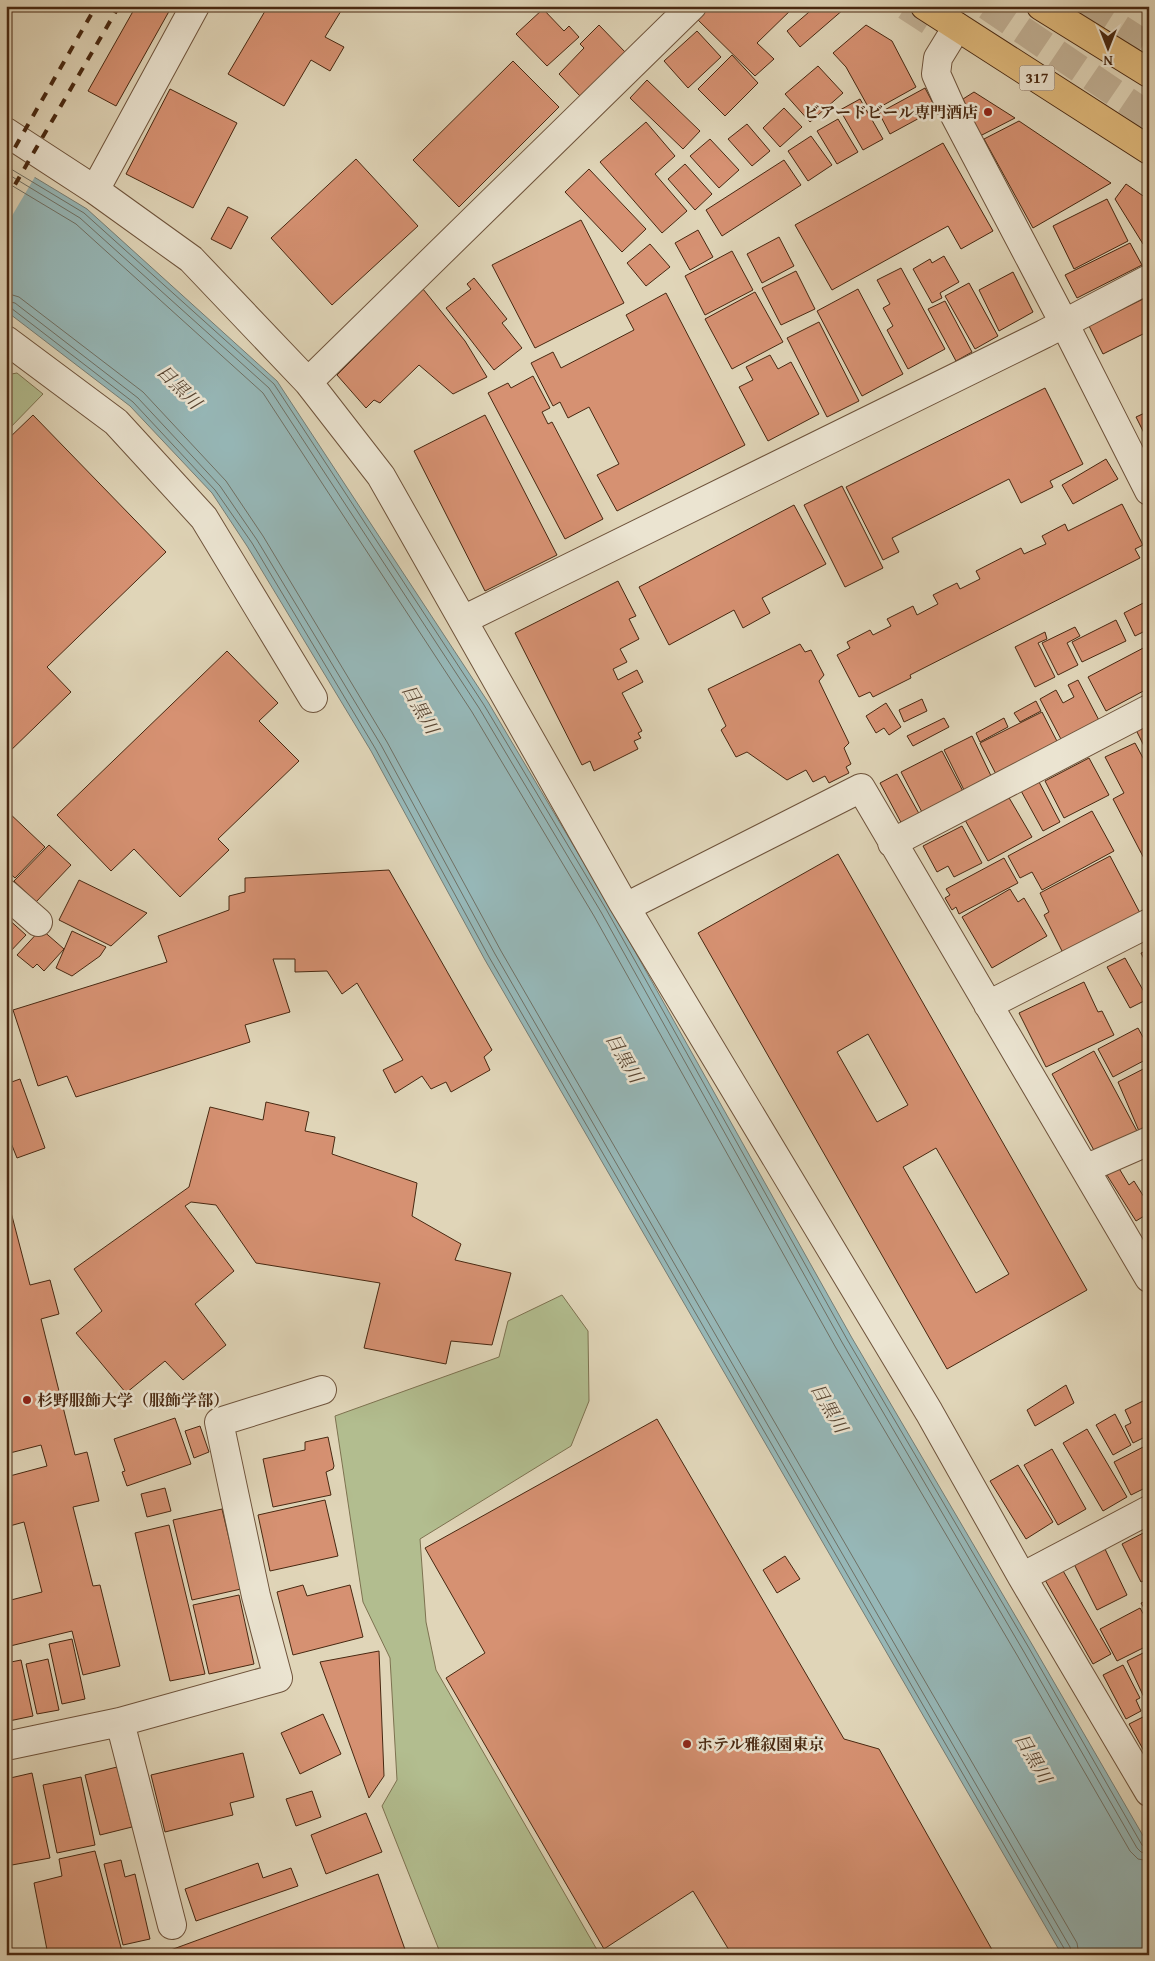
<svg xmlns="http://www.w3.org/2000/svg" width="1155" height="1961" viewBox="0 0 1155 1961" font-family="'Gentium Book Plus','Noto Serif JP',serif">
<rect width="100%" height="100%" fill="#e0d5b8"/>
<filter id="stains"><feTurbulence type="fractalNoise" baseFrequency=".004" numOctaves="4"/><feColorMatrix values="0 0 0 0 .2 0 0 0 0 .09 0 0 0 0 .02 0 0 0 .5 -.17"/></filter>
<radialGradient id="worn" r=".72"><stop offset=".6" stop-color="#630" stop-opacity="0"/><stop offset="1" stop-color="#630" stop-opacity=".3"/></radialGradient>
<path fill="#b2bd8f" stroke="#7d7250" d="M17 373 43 394 6 432V375Z
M562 1295 588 1331 589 1401 571 1446 420 1539 426 1622 436 1670 600 1955H441L382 1806 397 1780 390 1658 363 1602 335 1416 499 1357 508 1321Z"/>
<path fill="#96b7b7" stroke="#777e75" d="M6 160 87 209 277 381 488 702 610 907 852 1338 1033 1646 1149 1846V1955H1062L485 960 371 751 247 546 212 493 130 406 6 311Z"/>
<path fill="#e0d5b8" d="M6 157 36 175 6 226Z"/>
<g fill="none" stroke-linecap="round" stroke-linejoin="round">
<path stroke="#6f7064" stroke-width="1" d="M6 166 84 213 274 384 484 705 606 909 848 1341 1029 1648 1142 1845 1149 1848
M6 173 80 218 269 388 479 708 601 912 843 1344 1024 1652 1137 1848 1141 1852 1149 1854
M6 182 76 224 263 393 472 712 594 916 836 1348 1017 1655 1130 1851 1138 1859 1149 1861
M6 293 19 297 143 392 226 481 263 536 387 742 501 951 1077 1943 1079 1955
M6 301 15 303 138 398 220 486 257 540 381 745 495 954 1070 1947 1072 1955
M6 307 11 308 133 402 215 490 252 543 375 748 489 957 1065 1950 1066 1955"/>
</g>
<path fill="#d69172" stroke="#482811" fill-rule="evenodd" d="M136 6H172L116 106 88 91Z
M268 6H344L325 37 344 47 330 71 311 60 284 106 228 74Z
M711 6H795L757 43 774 59 755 76 697 19Z
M816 6H839L844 9 800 47 787 31Z
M543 9 564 31 569 26 579 37 547 66 516 34Z
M599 25 626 53 580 96 559 74 584 48 580 44Z
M866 25 892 41 916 87 871 112 846 67 833 53Z
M697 31 721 57 688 88 664 61Z
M732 55 758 83 725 116 698 89Z
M513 61 559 107 459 207 413 160Z
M818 66 843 93 810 122 785 94Z
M647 80 700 131 683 149 630 98Z
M925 88 936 109 890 134 879 113Z
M170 89 237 123 193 208 126 174Z
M974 92 1015 118 980 136 963 99Z
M860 99 883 139 863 150 840 110Z
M784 108 802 127 780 147 763 128Z
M838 119 858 152 837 164 817 131Z
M1019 121 1111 183 1033 228 984 139Z
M646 122 675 156 655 174 687 211 662 233 600 162Z
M747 124 770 151 752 166 728 139Z
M811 136 832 165 808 181 788 151Z
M710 139 739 170 719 188 690 156Z
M943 143 993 231 961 249 948 226 832 290 795 225Z
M356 159 418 226 332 305 271 238Z
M784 160 801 185 722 236 706 210Z
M685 164 712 194 695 210 668 179Z
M589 169 646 229 622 252 565 192Z
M1126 184 1149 200V236L1143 244 1115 199Z
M1107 199 1128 241 1074 269 1053 226Z
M228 207 248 217 231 249 211 239Z
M581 220 624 303 535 348 492 265Z
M698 230 713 257 690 270 675 243Z
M779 237 794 266 762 283 747 254Z
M1130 243 1142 265 1077 298 1065 275Z
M650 244 670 267 646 286 627 263Z
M732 251 753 290 705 315 685 276Z
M944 256 959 282 940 293 942 298 932 303 913 269 930 259 932 263Z
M901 268 945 349 908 369 887 330 893 326 883 308 890 304 877 280Z
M796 271 815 309 781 325 762 288Z
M1013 272 1033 312 999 331 979 290Z
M474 278 507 319 502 323 522 348 494 370 446 308 471 289 467 284Z
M969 283 998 336 975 349 945 296Z
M423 289 465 341 487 377 453 394 419 365 380 403 374 400 366 408 337 375Z
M858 289 903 374 862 396 817 311Z
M755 292 783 342 732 369 705 319Z
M666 293 745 445 617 511 597 475 619 464 589 407 568 418 560 402 553 406 531 363 553 352 561 368 634 330 626 315Z
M1149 296V331L1103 354 1089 326Z
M945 301 972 352 956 361 928 309Z
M819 322 859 401 827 417 787 338Z
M770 355 778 369 791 362 819 414 768 441 739 387 753 380 746 367Z
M533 376 550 408 542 412 548 424 552 422 603 519 565 539 488 393 508 383 511 388Z
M1045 388 1083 464 1050 481 1053 487 1021 503 1009 479 892 538 899 552 883 560 846 487Z
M1149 411V443L1136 417Z
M33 415 166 552 47 667 71 692 6 755V441Z
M485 415 557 555 485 591 414 451Z
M1106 459 1118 479 1073 504 1062 485Z
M842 486 883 568 845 587 804 505Z
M1122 504 1143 545 1135 549 1140 558 910 675 911 678 873 697 870 692 859 697 837 655 850 648 847 642 870 630 873 635 891 626 887 619 913 606 917 615 938 604 933 595 957 583 960 589 980 579 976 571 1021 548 1024 554 1046 544 1042 536 1065 524 1068 531Z
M794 505 826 564 762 598 770 613 743 628 734 610 669 645 639 587Z
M618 581 636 616 629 619 639 639 620 649 627 662 613 669 618 680 637 670 643 682 622 693 642 731 638 733 641 738 634 741 638 749 594 771 590 761 582 765 515 633Z
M1149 600V629L1135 636 1124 613Z
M1116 620 1126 641 1082 662 1072 642Z
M1075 627 1080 636 1067 643 1078 665 1058 675 1042 643Z
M1045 632 1047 639 1038 643 1055 677 1035 687 1015 647Z
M800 644 805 652 811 650 824 675 819 681 849 743 844 748 851 764 846 767 849 773 829 783 825 776 813 782 806 770 787 780 747 752 736 757 721 730 726 726 708 689Z
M1149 645V688L1106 711 1088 677Z
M227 651 278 703 259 721 299 761 218 839 229 850 180 897 134 849 111 871 57 815Z
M1078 680 1102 726 1064 745 1040 699 1056 690 1063 703 1074 697 1068 685Z
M922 699 927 711 904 722 899 710Z
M1036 701 1041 711 1020 722 1014 713Z
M886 703 901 727 889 735 884 728 876 733 866 716Z
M1042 712 1060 747 998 778 980 743Z
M944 718 949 727 913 746 907 736Z
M1004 718 1008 727 980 742 976 733Z
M1149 722V756L1135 728Z
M972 736 993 780 966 794 944 750Z
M1135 743 1149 769V868L1113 799 1124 793 1105 757Z
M942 751 966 797 925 818 901 772Z
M1089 758 1109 795 1064 818 1045 781Z
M897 774 922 819 904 828 880 783Z
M1038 780 1060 822 1043 831 1020 789Z
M1008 796 1032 837 988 861 965 820Z
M6 810 45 847 15 878 6 870Z
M1092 811 1114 851 1042 890 1032 872 1020 878 1008 856Z
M962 826 982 863 954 877 948 866 937 872 923 846Z
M49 845 71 865 36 902 14 881Z
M838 854 1087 1290 947 1369 698 933ZM868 1034 908 1105 877 1122 837 1052ZM936 1148 1009 1274 976 1293 903 1167Z
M1110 856 1140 913 1063 953 1044 915 1049 912 1040 893Z
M1004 858 1018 883 959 914 956 907 952 910 945 898 950 895 946 889Z
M389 870 492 1050 484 1057 490 1070 451 1092 446 1082 431 1089 422 1076 395 1093 383 1070 403 1060 357 983 342 994 327 971 295 972V959H273L290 1012 245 1025 250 1042 76 1097 67 1076 38 1086 13 1010 167 962 158 936 229 910V896L245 892V878Z
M79 880 147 913 111 946 59 920Z
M1010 889 1018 902 1024 898 1047 936 992 968 962 917Z
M6 917 26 935 6 956Z
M41 929 64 949 44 971 37 964 33 968 17 955Z
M72 931 106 947 100 956 72 976 56 968Z
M1149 950V969L1141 953Z
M1125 958 1148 999 1130 1008 1107 967Z
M1084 982 1098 1012 1102 1011 1114 1035 1046 1067 1019 1013Z
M1138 1028 1149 1048 1145 1051 1149 1058 1113 1077 1098 1049Z
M1094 1051 1137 1131 1096 1154 1052 1074Z
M1149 1066V1126L1139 1131 1118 1082Z
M20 1079 45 1148 17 1158 9 1138 6 1139V1084Z
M266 1102 309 1112 305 1131 335 1137 332 1154 417 1183 412 1216 461 1244 455 1260 511 1273 492 1345 451 1341 446 1364 364 1348 380 1283 256 1263 216 1205 191 1202 185 1206 234 1271 195 1304 226 1345 183 1380 165 1361 126 1393 76 1333 102 1311 74 1269 189 1187 210 1107 263 1120Z
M1117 1165 1129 1185 1134 1181 1149 1205V1213L1136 1221 1105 1172Z
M6 1193 30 1285 50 1280 59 1314 41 1319 75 1455 87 1452 99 1501 73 1507 93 1586 100 1585 120 1666 83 1675 72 1631 6 1647V1581L11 1600 42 1592 24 1522 6 1527V1477L47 1466 41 1445 6 1454Z
M1066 1385 1074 1403 1035 1426 1027 1410Z
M1149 1398V1435L1133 1443 1125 1426 1131 1423 1125 1410Z
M1115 1414 1131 1445 1113 1455 1096 1425Z
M175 1418 191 1464 127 1486 122 1472 125 1471 114 1439Z
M657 1419 844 1739 879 1749 995 1955H732L693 1891 604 1949 446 1678 485 1653 425 1548Z
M200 1426 209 1452 194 1458 185 1431Z
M1087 1429 1127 1497 1103 1511 1063 1443Z
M328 1437 334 1466 333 1469 326 1472 331 1495 273 1507 263 1459 305 1450V1442Z
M1149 1444V1486L1131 1495 1114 1462Z
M1052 1449 1086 1509 1058 1525 1024 1465Z
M1018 1465 1053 1522 1026 1539 990 1481Z
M165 1488 171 1511 147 1517 141 1494Z
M325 1500 338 1556 270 1571 258 1515Z
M222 1509 241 1589 192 1600 173 1520Z
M169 1525 205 1674 170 1681 135 1533Z
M1149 1530V1578L1141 1582 1122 1544Z
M1105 1549 1127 1595 1097 1610 1074 1564Z
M785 1556 800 1579 777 1593 763 1570Z
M1062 1569 1111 1654 1093 1664 1045 1580Z
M303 1585 307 1596 350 1585 363 1637 293 1655 277 1592Z
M239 1595 254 1664 209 1674 193 1605Z
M1149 1600V1617L1141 1603Z
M1140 1608 1149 1624V1645L1117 1661 1100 1629Z
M72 1639 85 1699 62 1704 49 1644Z
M1149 1650V1708L1127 1661Z
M379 1651 384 1776 369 1798 320 1662Z
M48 1659 59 1710 37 1714 26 1664Z
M21 1660 33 1716 9 1721 6 1709V1663Z
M1123 1665 1140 1698 1136 1700 1141 1711 1126 1719 1103 1675Z
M323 1714 341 1754 300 1774 281 1733Z
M1149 1714V1760L1129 1724Z
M243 1753 254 1797 230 1803 233 1815 165 1832 151 1775Z
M117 1767 132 1827 100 1835 85 1775Z
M32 1773 50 1858 12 1865 6 1837V1779Z
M81 1777 95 1845 57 1853 43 1785Z
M312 1791 321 1817 296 1826 286 1799Z
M366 1813 382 1852 326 1874 311 1835Z
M95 1851 123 1955H48L34 1883 62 1876 59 1859Z
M121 1860 125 1877 135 1874 150 1939 123 1945 104 1864Z
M258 1863 263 1878 291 1868 298 1886 196 1921 185 1889Z
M378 1874 407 1955H157Z"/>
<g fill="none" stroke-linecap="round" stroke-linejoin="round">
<path stroke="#c2b297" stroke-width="28" stroke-dasharray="28 14" stroke-linecap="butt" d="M906 6 943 30
M987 6 1149 116
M1085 6 1149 47"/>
<defs>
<path id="minor" d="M957 27 938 58 936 74 953 112 1064 323 1149 491
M6 132 95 190 191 259 308 382 381 476 623 903 929 1412 1022 1577 1149 1792
M95 190 195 6
M6 340 116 422 204 518 313 698
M308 382 692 6
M463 620 1044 334 1149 279
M892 843 1149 709
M6 894 38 922
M626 907 861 788 1149 1278
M988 1005 1149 923
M1085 1169 1149 1141
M1022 1577 1149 1510
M120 1722 172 1925
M6 1746 120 1722 278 1678 256 1596 219 1422 322 1390"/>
<path id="major" d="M925 6 1149 150
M1041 6 1149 73"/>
</defs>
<use href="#minor" stroke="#6e533b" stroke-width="30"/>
<use href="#major" stroke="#482811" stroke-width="30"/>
<use href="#minor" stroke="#ebe4d1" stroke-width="28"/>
<use href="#major" stroke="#e0ba7c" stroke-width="28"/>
<path stroke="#482811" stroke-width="4" stroke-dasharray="9 9" stroke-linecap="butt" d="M6 163 96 6
M6 200 119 6"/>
</g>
<g fill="#8f2418" stroke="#ebe4d1" stroke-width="2">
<circle cx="988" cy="112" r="5"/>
<circle cx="27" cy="1400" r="5"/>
<circle cx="687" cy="1744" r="5"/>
</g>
<g text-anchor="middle" stroke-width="5" stroke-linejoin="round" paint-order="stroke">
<rect fill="#ebe4d1" stroke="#79604b" stroke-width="1" x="1019.5" y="65.5" width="35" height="25" rx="4"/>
<g font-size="15" font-weight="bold" fill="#482811">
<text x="1037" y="83">317</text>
</g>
<g font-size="16" font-weight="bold" fill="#482811" stroke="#ebe4d1" text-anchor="start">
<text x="978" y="118" text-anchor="end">ビアードビール専門酒店</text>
<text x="37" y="1406">杉野服飾大学（服飾学部）</text>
<text x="697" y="1750">ホテル雅叙園東京</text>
</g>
<g font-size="18" font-style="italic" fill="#584532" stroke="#ebe4d1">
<text transform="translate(179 387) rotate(45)" y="6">目黒川</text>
<text transform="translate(420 709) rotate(60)" y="6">目黒川</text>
<text transform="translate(624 1058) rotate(60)" y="6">目黒川</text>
<text transform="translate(829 1408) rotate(60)" y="6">目黒川</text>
<text transform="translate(1033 1758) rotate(60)" y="6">目黒川</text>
</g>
</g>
<rect width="1155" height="1961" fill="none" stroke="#e0d5b8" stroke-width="25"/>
<rect x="8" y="8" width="1140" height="1946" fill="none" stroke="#482811" stroke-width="2.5"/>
<rect x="12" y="12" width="1130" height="1936" fill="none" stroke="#482811"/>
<g transform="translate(1108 48) rotate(180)" stroke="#ebe4d1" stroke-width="4" paint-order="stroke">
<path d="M0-4L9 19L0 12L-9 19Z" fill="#482811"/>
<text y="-8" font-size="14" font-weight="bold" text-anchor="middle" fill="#482811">N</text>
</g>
<rect width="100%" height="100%" filter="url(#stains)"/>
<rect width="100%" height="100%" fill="url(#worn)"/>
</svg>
